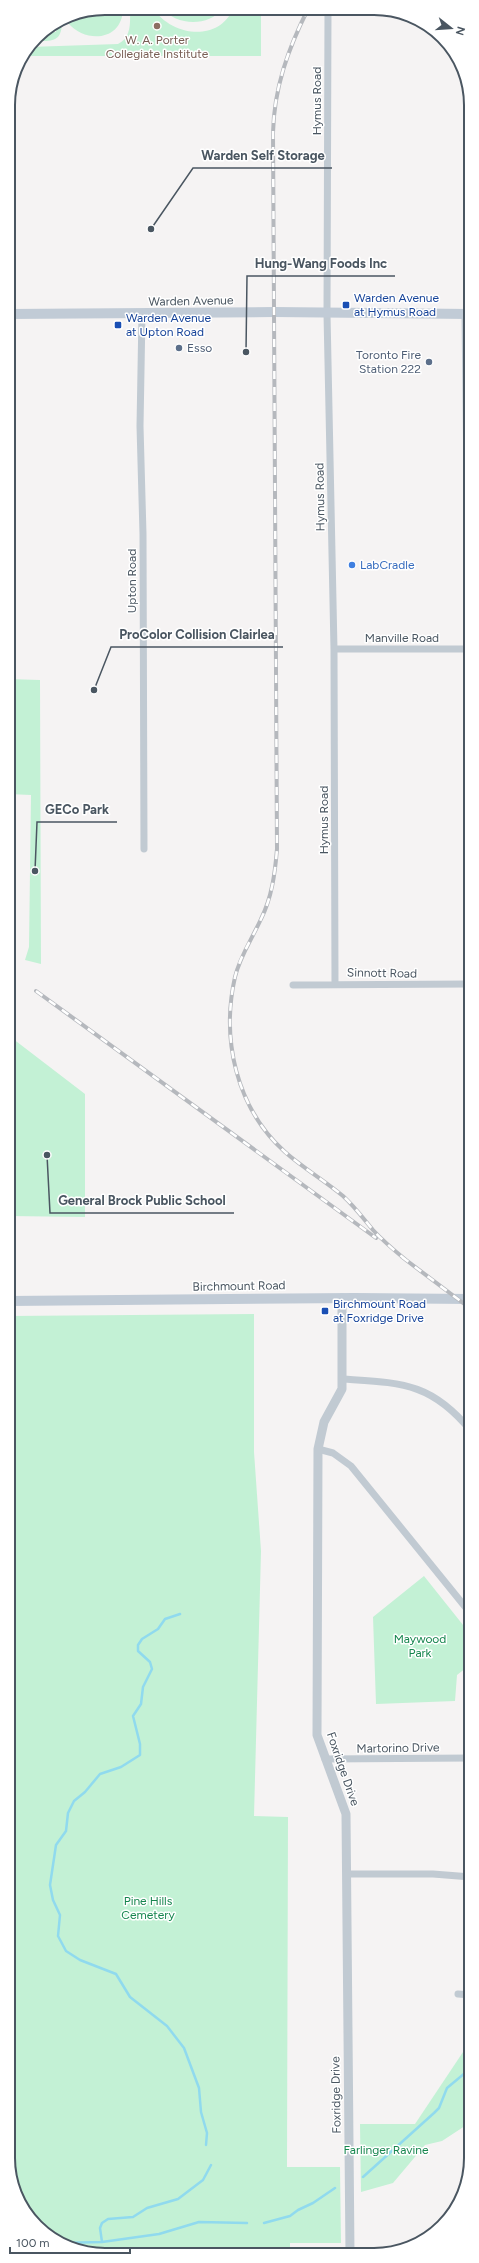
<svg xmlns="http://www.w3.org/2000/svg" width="479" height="2263" viewBox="0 0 479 2263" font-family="Figtree,sans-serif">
<rect width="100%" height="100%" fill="#f5f3f3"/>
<path fill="#c3f1d5" d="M105 8H123C123 41 86 44 68 23V15L75 14 76 17 87 16V12Z
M130 8H153C171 36 218 43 233 9H261V56H23L29 47 118 44C132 37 130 22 130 8Z
M163 8 222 9C209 27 175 26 163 8Z
M62 20C62 43 53 41 33 41L43 32H56L57 23Z
M8 679 40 680 41 964 25 960 29 947 31 795 8 794Z
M8 1035 85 1094V1217L9 1216Z
M254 1314V1452L261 1551 254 1816 288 1817 287 2167H340L341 2243H290V2254L86 2253 57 2242 32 2222 9 2171V1316Z
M424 1576 471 1635V1664L457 1675 455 1701 376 1704 373 1617Z
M471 2040V2122L442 2141 425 2145 393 2183 361 2192 360 2124H415Z"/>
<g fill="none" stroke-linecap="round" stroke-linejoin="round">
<path stroke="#90daee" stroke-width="2.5" d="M180 1614 165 1619 158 1629 142 1639 138 1645V1651L150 1662 152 1669 143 1687 141 1704 133 1716 140 1744V1755L121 1767 100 1774 85 1792 74 1801 68 1813 66 1831 56 1845 50 1885 53 1900 60 1915 58 1936 66 1951 80 1960 116 1974 130 1997 167 2026 184 2048 199 2088 201 2112 207 2133 206 2145
M363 2177 434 2113 439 2108 447 2088 471 2068
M264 2223 290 2216 298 2210 313 2203 335 2188
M102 2242 100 2228 102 2223 108 2219 133 2217 147 2208 178 2199 203 2180 211 2165
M59 2243 102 2242 159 2234 199 2222 247 2223"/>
<path stroke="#c1cad2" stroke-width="7" d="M328 9 327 314 334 649 335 983
M142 314 140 426 143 534 144 849
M465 314 469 649
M334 649H470
M293 985 470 984
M343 1379C401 1383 431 1382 471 1431
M318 1449 333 1453 351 1466 471 1614
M325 1759 471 1758
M347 1874H433L471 1877
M458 1994 471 1995"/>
<path stroke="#c1cad2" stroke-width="9" d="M342 1298V1389L324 1422 318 1449 317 1735 346 1814 350 2254"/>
<path stroke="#c1cbd6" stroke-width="10" d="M8 314 274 312 470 314
M9 1301 354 1298 471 1299"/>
<defs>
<path id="rail" d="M308 9C288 49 274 88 273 133L277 849C275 873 272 897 261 919 252 939 240 956 235 977 221 1039 236 1108 285 1152 303 1168 324 1180 343 1196 354 1206 363 1218 373 1230 383 1241 395 1251 406 1260
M36 991 376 1238
M402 1257 471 1309"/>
</defs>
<use href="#rail" stroke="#b5b8bd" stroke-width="4"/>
<use href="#rail" stroke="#fff" stroke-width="2.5" stroke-dasharray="8" stroke-linecap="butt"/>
</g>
<circle fill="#8d6e63" stroke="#fff" stroke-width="1.5" cx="157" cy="26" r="4"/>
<g fill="#1a4fb4" stroke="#fff" stroke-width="1.5">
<rect x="342" y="301" width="8" height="8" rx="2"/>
<rect x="114" y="321" width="8" height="8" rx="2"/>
<rect x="321" y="1307" width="8" height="8" rx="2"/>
</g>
<g fill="#5c6f8a" stroke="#fff" stroke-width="1.5">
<circle cx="179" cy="348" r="4"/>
<circle cx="429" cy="362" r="4"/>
</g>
<circle fill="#3f7fe0" stroke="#fff" stroke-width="1.5" cx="352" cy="565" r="4"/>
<g text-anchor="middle" stroke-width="3" stroke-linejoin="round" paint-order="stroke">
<g font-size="12" fill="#785e54" stroke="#fff">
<text x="157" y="44">W. A. Porter<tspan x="157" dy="14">Collegiate Institute</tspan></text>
</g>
<g font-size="12" fill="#4a5661" stroke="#fff">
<text transform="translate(317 101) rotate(-90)" y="4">Hymus Road</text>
<text transform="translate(191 301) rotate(-1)" y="4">Warden Avenue</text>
<text transform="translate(320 497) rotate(-91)" y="4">Hymus Road</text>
<text transform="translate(132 581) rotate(-90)" y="4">Upton Road</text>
<text x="402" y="642">Manville Road</text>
<text transform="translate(324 820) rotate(-90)" y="4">Hymus Road</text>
<text transform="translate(382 973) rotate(1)" y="4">Sinnott Road</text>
<text transform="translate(239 1286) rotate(-1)" y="4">Birchmount Road</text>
<text transform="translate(398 1748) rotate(-1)" y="4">Martorino Drive</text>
<text transform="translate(343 1769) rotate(71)" y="4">Foxridge Drive</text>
<text transform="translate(336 2095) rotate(-91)" y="4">Foxridge Drive</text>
</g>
<g font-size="12" fill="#164399" stroke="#fff" text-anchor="start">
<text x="354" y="302">Warden Avenue<tspan x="354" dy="14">at Hymus Road</tspan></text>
<text x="126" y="322">Warden Avenue<tspan x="126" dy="14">at Upton Road</tspan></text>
<text x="333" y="1308">Birchmount Road<tspan x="333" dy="14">at Foxridge Drive</tspan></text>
</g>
<g font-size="12" fill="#4e5e75" stroke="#fff" text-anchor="start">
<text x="187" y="352">Esso</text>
<text x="421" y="359" text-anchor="end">Toronto Fire<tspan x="421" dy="14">Station 222</tspan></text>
</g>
<g font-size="12" fill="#366cbe" stroke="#fff" text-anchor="start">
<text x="360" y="569">LabCradle</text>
</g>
<g font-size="12" fill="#17864f" stroke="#fff">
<text x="420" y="1643">Maywood<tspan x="420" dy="14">Park</tspan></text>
<text x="148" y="1905">Pine Hills<tspan x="148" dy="14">Cemetery</tspan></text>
<text x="386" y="2154">Farlinger Ravine</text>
</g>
</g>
<path d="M0 0H479V2263H0ZM105 15H374A90 90 0 0 1 464 105V2158A90 90 0 0 1 374 2248H105A90 90 0 0 1 15 2158V105A90 90 0 0 1 105 15Z" fill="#fff" fill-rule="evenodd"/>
<path fill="none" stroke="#4a5661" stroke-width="2" d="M105 15H374A90 90 0 0 1 464 105V2158A90 90 0 0 1 374 2248H105A90 90 0 0 1 15 2158V105A90 90 0 0 1 105 15Z"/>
<path fill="none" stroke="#4a5661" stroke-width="1.5" d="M151 229L193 168H332M246 352L247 276H395M94 690L111 647H283M35 871L37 822H117M47 1155L50 1213H234"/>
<g fill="#4a5661" stroke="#fff" stroke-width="1.5">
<circle cx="151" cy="229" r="4"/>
<circle cx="246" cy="352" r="4"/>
<circle cx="94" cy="690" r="4"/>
<circle cx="35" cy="871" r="4"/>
<circle cx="47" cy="1155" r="4"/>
</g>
<g font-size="13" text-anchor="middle" font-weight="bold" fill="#4a5661" stroke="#fff" stroke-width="3" stroke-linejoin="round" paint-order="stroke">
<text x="263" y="160">Warden Self Storage</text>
<text x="321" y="268">Hung-Wang Foods Inc</text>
<text x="197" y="639">ProColor Collision Clairlea</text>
<text x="77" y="814">GECo Park</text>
<text x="142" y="1205">General Brock Public School</text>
</g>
<g transform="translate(451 28) rotate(107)" stroke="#ffffff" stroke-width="3" paint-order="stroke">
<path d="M0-3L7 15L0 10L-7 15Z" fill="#4a5661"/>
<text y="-6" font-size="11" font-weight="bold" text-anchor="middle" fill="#4a5661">N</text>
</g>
<path d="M10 2247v6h120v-6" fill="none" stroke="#4a5661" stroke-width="2"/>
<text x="16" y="2247" font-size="12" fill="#4a5661" stroke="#ffffff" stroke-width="3" paint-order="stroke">100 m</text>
</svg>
